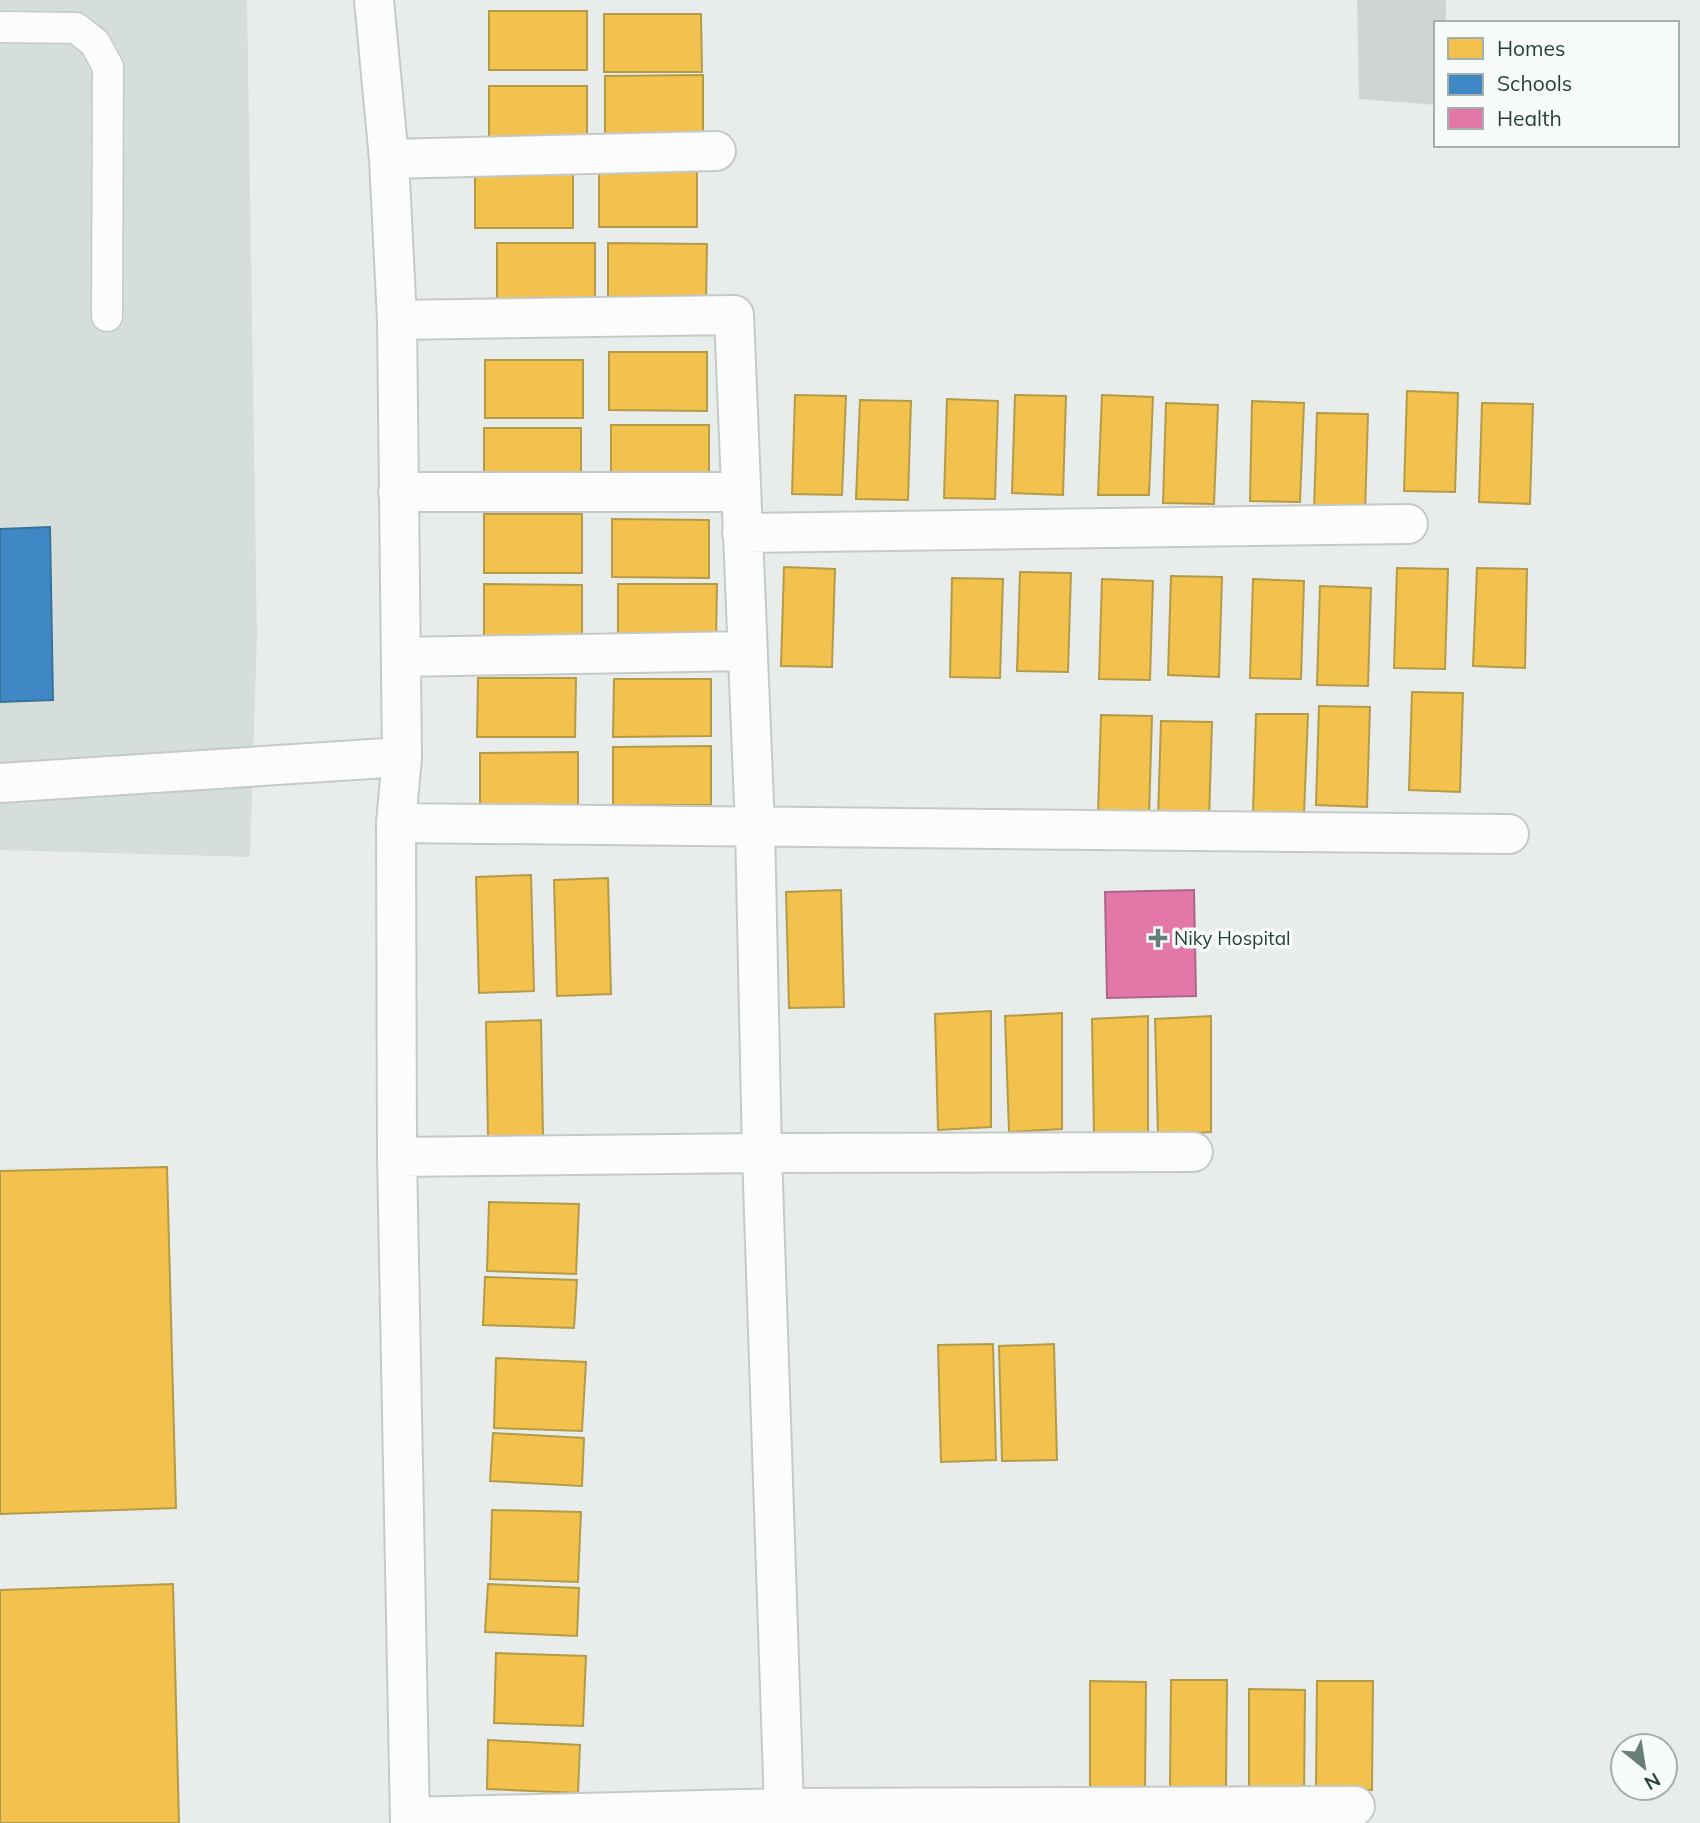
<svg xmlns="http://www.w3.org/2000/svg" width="1700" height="1823" viewBox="0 0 1700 1823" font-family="Mulish,sans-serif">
<rect width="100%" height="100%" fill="#e8edeb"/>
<path fill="#d6dedb" d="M0 0H247L257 635 250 857 0 850Z"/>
<path fill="#f2c14e" stroke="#b49b48" stroke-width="2" d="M489 11H587V70H489Z
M604 14H701L702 72H604Z
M703 75V134H605V76Z
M489 86H587V145H489Z
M475 169H573V228H475Z
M599 169H697V227H599Z
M497 243H595V302H497Z
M608 243 707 244 706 302H608Z
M609 352H707V411L609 410Z
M485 360H583V418H485Z
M1407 391 1458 393 1455 492 1404 491Z
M795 395 846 396 842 495 792 494Z
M1015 395 1066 396 1063 495 1012 493Z
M1102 395 1153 397 1149 495H1098Z
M947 399 998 401 995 499 944 498Z
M860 400 911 401 908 500 856 499Z
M1252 401 1304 403 1300 502 1250 501Z
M1166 403 1218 405 1214 504 1163 503Z
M1482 403 1533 404 1530 504 1479 502Z
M1317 413 1368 414 1365 513 1314 511Z
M611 425H709V483L611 484Z
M484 428H581V486H484Z
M484 514H582V573H484Z
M612 519 709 520V578L612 577Z
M784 567 835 569 832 667 781 666Z
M1397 568 1448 569 1445 669 1394 668Z
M1477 568 1527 569 1525 668 1473 666Z
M1020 572 1071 573 1068 672 1017 671Z
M1171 576 1222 577 1219 677 1168 675Z
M952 578 1003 579 1000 678 950 677Z
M1102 579 1153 581 1150 680 1099 679Z
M1253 579 1304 581 1301 679 1250 678Z
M484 584 582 585V643H484Z
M618 584H717L716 642H618Z
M1320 586 1371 588 1368 686 1317 685Z
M478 678H576L575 737H477Z
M614 679H711V736L613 737Z
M1412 692 1463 693 1460 792 1409 790Z
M1319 706 1370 707 1367 807 1316 805Z
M1256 714H1308L1304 814 1253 813Z
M1101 715 1152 716 1149 816 1098 814Z
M1161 721 1212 722 1209 821 1158 819Z
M711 746V805H613V747Z
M578 752V811H480V753Z
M531 875 534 991 479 993 476 877Z
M608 878 611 994 557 996 554 880Z
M841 890 844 1007 789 1008 786 892Z
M991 1011V1127L938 1130 935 1014Z
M1062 1013V1129L1009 1132 1005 1016Z
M1148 1016V1132L1094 1134 1092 1019Z
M1211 1016V1132L1158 1135 1155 1019Z
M541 1020 543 1136 488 1137 486 1022Z
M167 1167 176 1508 0 1514V1171Z
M489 1202 579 1204 576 1274 487 1271Z
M485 1277 577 1280 574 1328 483 1325Z
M993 1344 996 1460 941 1462 938 1345Z
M1054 1344 1057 1460 1002 1461 999 1346Z
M496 1358 586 1362 582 1431 494 1428Z
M493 1433 584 1438 582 1486 490 1481Z
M492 1510 581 1512 578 1582 490 1579Z
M173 1584 179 1823H0V1590Z
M488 1584 579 1588 577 1636 485 1632Z
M496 1653 586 1656 583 1726 494 1723Z
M1171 1680H1227L1226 1789H1170Z
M1090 1681 1146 1682 1145 1791H1090Z
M1317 1681H1373L1372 1790H1316Z
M1249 1689 1305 1690 1304 1799H1249Z
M488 1740 580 1745 578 1793 487 1789Z"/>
<path fill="#3f88c5" stroke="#37739b" stroke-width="2" d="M50 527 53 700 0 702V529Z"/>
<path fill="#e377a8" stroke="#aa6787" stroke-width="2" d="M1194 890 1196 996 1107 998 1105 892Z"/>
<path fill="#cfd4d2" stroke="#d1d6d4" stroke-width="2" d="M1358 0H1445V23H1436V104L1360 98Z"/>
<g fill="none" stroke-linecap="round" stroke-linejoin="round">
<defs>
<path id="lane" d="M0 27 76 28 95 43 108 67 107 316"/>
<path id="street" d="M374 0 389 159 397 320 402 757 396 823 397 1157 410 1823
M389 159 716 151
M397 320 734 315 755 827 762 1153 784 1808
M398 492H741
M742 533 1408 524
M401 657 747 651
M0 783 402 757
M396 823 1509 834
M397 1157 762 1153 1193 1152
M410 1817 784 1808 1355 1806"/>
</defs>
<use href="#lane" stroke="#c5cac8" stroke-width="33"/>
<use href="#street" stroke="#c5cac8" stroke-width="42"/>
<use href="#lane" stroke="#fcfcfc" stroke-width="30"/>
<use href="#street" stroke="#fcfcfc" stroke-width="38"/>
</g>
<path fill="#697e78" stroke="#f7fbf9" stroke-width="2.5" d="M1154.5 927.5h7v7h7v7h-7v7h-7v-7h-7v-7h7z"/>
<g text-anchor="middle" stroke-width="7" stroke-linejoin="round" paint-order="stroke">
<g font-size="19" fill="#24423a" stroke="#f7fbf9" text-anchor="start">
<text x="1174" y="945">Niky Hospital</text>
</g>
</g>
<rect x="1434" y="21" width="245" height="126" fill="#f7fbf9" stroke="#a3b1ad" stroke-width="2"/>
<rect x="1448" y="38" width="35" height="21" fill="#f2c14e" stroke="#a3b1ad" stroke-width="2"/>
<text x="1497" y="56" font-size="21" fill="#24423a">Homes</text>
<rect x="1448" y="74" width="35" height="21" fill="#3f88c5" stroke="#a3b1ad" stroke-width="2"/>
<text x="1497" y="91" font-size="21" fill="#24423a">Schools</text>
<rect x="1448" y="108" width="35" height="21" fill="#e377a8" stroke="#a3b1ad" stroke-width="2"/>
<text x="1497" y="126" font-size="21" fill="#24423a">Health</text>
<g transform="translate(1644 1767) rotate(150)"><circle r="33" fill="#f7fbf9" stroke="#a3b1ad" stroke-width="2"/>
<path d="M0-5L12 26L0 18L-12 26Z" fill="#697e78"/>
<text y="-10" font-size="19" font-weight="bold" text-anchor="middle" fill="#24423a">N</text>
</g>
</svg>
